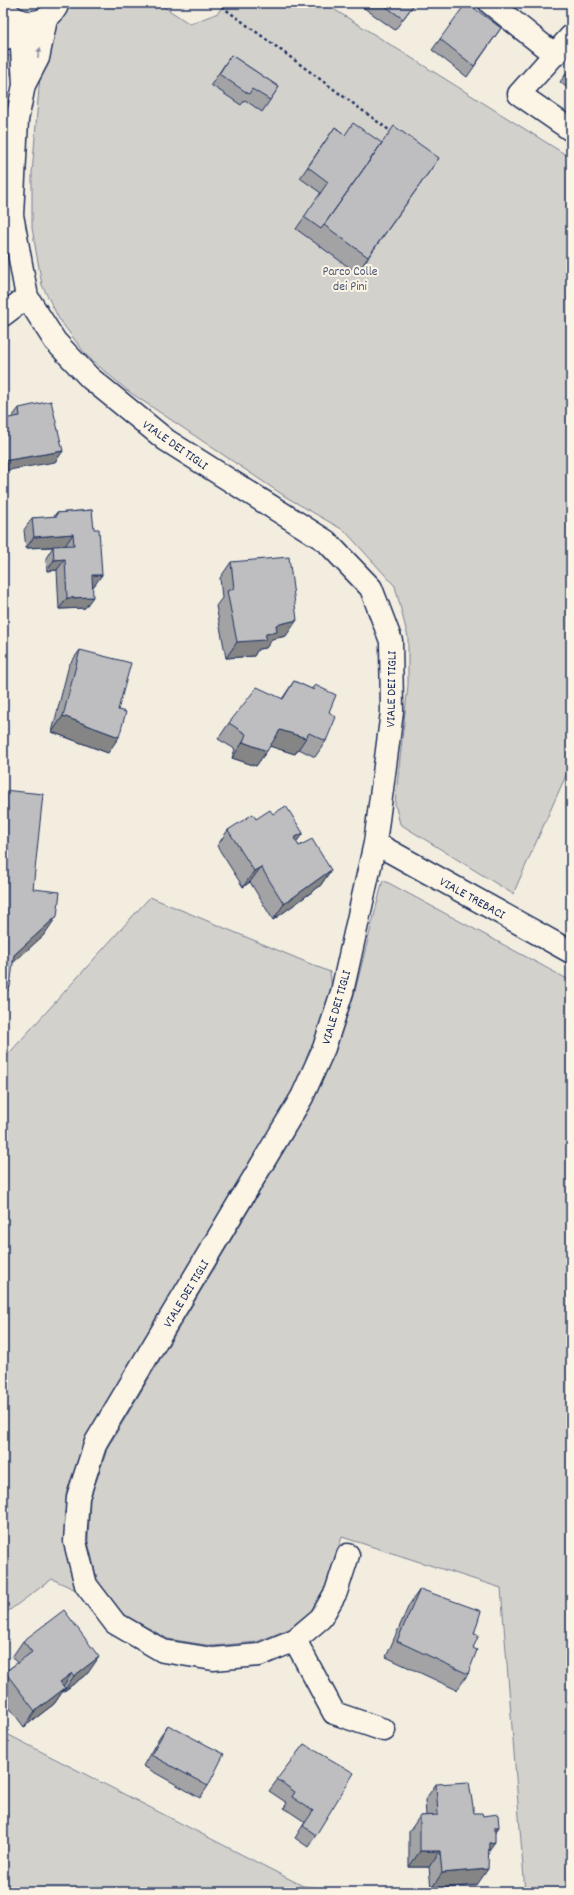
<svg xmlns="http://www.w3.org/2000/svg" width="574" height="1895" viewBox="0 0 574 1895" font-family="Dekko,sans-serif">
<rect width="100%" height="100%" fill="#f3ede0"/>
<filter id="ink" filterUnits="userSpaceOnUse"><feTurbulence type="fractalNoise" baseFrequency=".025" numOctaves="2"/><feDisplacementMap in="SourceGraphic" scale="8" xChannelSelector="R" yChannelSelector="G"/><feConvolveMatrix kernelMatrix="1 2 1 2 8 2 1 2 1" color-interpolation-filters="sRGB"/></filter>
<g filter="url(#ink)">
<path fill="#d3d1cc" stroke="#778095" d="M61 3H158L190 24 218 13 224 3H324L571 158V764L513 894 400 824 395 804 408 685V637L395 586 345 531 286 497 128 391 87 356 59 319 42 285 32 228V174L41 63Z
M5 53 12 58 11 73 3 86V55Z
M383 880 571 981V1892H525L501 1588 342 1537 325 1587 311 1611 289 1629 256 1642 213 1646 168 1639 123 1614 97 1580 88 1541 90 1499 108 1447 313 1102 335 1052 354 995Z
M150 897 330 972 332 989 314 1044 292 1092 87 1437 76 1590 52 1579 3 1615V1060Z
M3 1732 303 1886 358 1892H3Z"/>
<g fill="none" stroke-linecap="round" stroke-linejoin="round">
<defs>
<path id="minor" d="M490 3 555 55
M3 6C15 28 49 28 58 3
M571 36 519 94 571 130
M3 39 16 34 28 23
M24 85 38 58 46 19
M27 297 55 341 90 378 166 440 326 541 371 588 391 641 392 712 375 843 342 992 324 1048 302 1097 96 1442 78 1497 75 1542 86 1585 115 1623 163 1651 213 1659 259 1655 295 1640 321 1618 336 1592 348 1555
M3 315 27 297 12 215 17 120 24 85 22 49 28 23
M375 843 571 952
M295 1640 334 1713 384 1730"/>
</defs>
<use href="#minor" stroke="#1b2f5e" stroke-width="25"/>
<path stroke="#1b2f5e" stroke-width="2.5" stroke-dasharray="3 3" stroke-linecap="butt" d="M217 3 393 133"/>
<use href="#minor" stroke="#fcf5e5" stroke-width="22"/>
</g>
<path fill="#a3a3a5" stroke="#1b2f5e" d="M357 3H415L395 30Z
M501 28 467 77 432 50 440 39Z
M231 55 279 87 262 112 245 100 241 105 211 85Z
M571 67V91L560 82Z
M335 127 345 135 439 158 357 273 296 229 321 193 300 178Z
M19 408 63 451 55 462 12 417Z
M92 510 94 586H92L85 608 59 609 57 570 47 571 46 558 53 547 26 548 24 530 32 518 54 517 56 513Z
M231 562 286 636 272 639 266 648 258 649 254 656 226 658 216 606 222 598 220 578Z
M80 650 118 710 108 753 52 732 69 665Z
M294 681 311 689 315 685 329 712 326 741 315 757 299 749 295 754 270 746 256 766 232 758 235 749 218 739 229 723 282 699Z
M273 814 303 833 296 842 299 846 331 870 320 886 273 920 250 882 243 887 217 846 228 830 256 819Z
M420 1589 474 1634 473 1648 468 1674 457 1690 386 1657 409 1605Z
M23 1641 88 1673 63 1692V1691L54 1704 24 1727 3 1699V1675L5 1672 17 1663 12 1657Z
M168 1725 208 1786 200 1798 143 1766 160 1736Z
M304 1744 316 1835 308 1847 295 1838 305 1822 284 1808 287 1803 269 1791Z
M436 1784 474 1813 483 1816 495 1832 477 1885 431 1889 429 1867H409V1832L420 1816H426L425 1800Z"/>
<path fill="#858586" stroke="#1b2f5e" d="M63 451 55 462 3 471V461Z
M73 534 65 546 26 548 34 537Z
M65 559 57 570 47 571 54 560Z
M92 575H102L94 586 84 587Z
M93 597 85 608 59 609 67 598Z
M297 620 286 636 272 639 266 648 258 649 254 656 226 658 237 642 266 634 276 625Z
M63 716 119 737 108 753 52 732Z
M280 730 306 738 295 754 269 746Z
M243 742 267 751 256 766 232 758Z
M303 833 292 848 294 838Z
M261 867 250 882 243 887 254 871Z
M331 870 320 886 273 920 284 904Z
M57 916 44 935 3 972 14 955Z
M3 987H10L3 997Z
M99 1657 88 1673 63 1692 74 1676Z
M72 1673 61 1689 60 1682Z
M65 1688 54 1704 24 1727 35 1711Z
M495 1827H499L488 1843Z
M495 1842 484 1857 489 1843Z
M420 1851H440L429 1867H409Z
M488 1869 477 1885 431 1889 442 1873Z"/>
<path fill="#bebec0" stroke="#1b2f5e" d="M381 3H415L403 19Z
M466 3H467L501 28 474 66 440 39Z
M231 55 279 87 270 100 252 89 249 94 219 74Z
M353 123 382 143 321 229 304 217 328 182 308 167 335 127 345 135Z
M394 126 439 158 368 257 324 225Z
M51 401 63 451 3 461V419L20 416 19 408Z
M92 510 94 529H99L102 575H92L93 597 67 598 65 559 54 560 53 546 74 545 73 534 34 537 32 518 57 516 56 513Z
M289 557 297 620 276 625 277 632 266 634 265 640 237 642 227 591 234 589 231 562Z
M80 650 131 663 118 710 126 712 119 737 63 716Z
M294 681 314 690 315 685 336 695 329 712 336 717 326 741 309 733 306 738 280 730 267 751 243 742 246 734 229 723 257 687 283 699Z
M3 790 43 794 33 889 60 892 57 916 14 955 10 987H3Z
M286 806 303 833 294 838 299 846 312 839 331 870 284 904 261 867 254 871 228 830 253 814 256 819 270 810 273 814Z
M420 1589 481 1611 474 1634 479 1635 473 1648 477 1650 468 1674 397 1641Z
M64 1610 99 1657 74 1676 72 1673 60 1682 65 1688 35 1711 5 1672 32 1652 23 1641Z
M168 1725 224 1754 208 1786 151 1755Z
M304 1744 354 1773 316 1835 303 1826 313 1811 292 1797 295 1792 277 1779Z
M469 1782 474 1813H482L483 1816 498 1814 499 1827H495V1842L489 1843 488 1869 442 1873 440 1851H420V1816L438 1815 436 1784Z"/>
<defs><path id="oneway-solid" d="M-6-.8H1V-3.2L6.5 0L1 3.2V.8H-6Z"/></defs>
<use fill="#8c92a2" href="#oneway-solid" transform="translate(39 53) rotate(-77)"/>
</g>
<g text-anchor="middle" stroke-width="4" stroke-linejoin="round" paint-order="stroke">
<g font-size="13" fill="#49587a" stroke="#fcf5e5">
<text x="350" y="275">Parco Colle<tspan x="350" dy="15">dei Pini</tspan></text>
</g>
<g font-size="13" fill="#1b2f5e" stroke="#fcf5e5">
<text transform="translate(176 444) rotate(35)" y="5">VIALE DEI TIGLI</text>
<text transform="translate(390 689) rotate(-89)" y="5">VIALE DEI TIGLI</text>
<text transform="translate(473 897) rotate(29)" y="5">VIALE TREBACI</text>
<text transform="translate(335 1007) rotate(-74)" y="5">VIALE DEI TIGLI</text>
<text transform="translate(185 1293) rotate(-59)" y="5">VIALE DEI TIGLI</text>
</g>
</g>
<rect width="574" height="1895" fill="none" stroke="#fcf5e5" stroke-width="16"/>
<rect x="8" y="8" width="558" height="1879" fill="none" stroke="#1b2f5e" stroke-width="1.5" filter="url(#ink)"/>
</svg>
